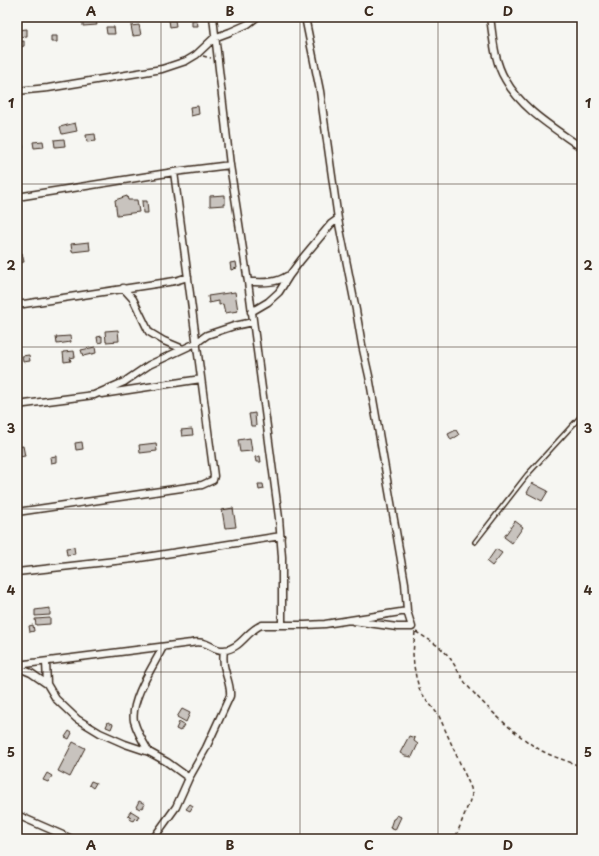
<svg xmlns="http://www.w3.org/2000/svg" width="599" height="856" viewBox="0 0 599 856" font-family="'Playpen Sans',sans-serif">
<rect width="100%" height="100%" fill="#f6f6f2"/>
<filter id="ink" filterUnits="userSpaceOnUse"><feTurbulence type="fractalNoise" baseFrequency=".025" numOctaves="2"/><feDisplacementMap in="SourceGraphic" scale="8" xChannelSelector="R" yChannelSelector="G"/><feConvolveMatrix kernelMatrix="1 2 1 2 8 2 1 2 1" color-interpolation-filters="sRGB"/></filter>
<g filter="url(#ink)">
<path fill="#c8c3be" stroke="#3b2a1e" d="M77 17H100L78 20Z
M169 20H175L176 26 170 27Z
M192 20H197L198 26H192Z
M96 21 97 25 83 26V22Z
M139 25 141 35 133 36 131 26Z
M106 27H114L115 34H107Z
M27 29V36L19 37 18 30Z
M51 36H57V42H51Z
M24 41V46L17 48V42Z
M198 106 199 114 191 116 190 107Z
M75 123 77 131 62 134 60 127Z
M95 134 96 141 87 142 86 135Z
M64 139 65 146 55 147 54 140Z
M43 141 44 147 34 148 33 142Z
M16.5 147a3.5 3.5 0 1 1 7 0a3.5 3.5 0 1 1-7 0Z
M225 195V205L210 206V196Z
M127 196 128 200H137L139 212 117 215 115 200Z
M142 201H147L148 213H143Z
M89 242 90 250 72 252 71 244Z
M22 253 24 262 17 263V254Z
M236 262 237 268 231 270 230 263Z
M235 292 238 311 225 313 223 304 219 305V301L209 303 208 296Z
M118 330 119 341 106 342 105 331Z
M70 336 71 342 57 344 56 337Z
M102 336V342L98 343 97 337Z
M95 347 96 353 83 356 81 350Z
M74 351 75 357 70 358 71 361 64 362 63 352Z
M29 355 30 361 23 362 22 356Z
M255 413 256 426H251L249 414Z
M192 429 193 435 182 436 181 430Z
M456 430 459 435 451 440 448 434Z
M250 438 252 451 240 452 238 440Z
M82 442 83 449 76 450 75 443Z
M156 443 157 451 140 453 139 445Z
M23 446 25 456 18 457 17 447Z
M56 456V462L51 463 50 457Z
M260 456 261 462H256L255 457Z
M532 483 548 491 542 501 527 493Z
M258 484H263L264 489 259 490Z
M233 508 236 527 225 528 222 510Z
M515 521 523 527 512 543 504 537Z
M74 547 75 554 67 555 66 548Z
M496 549 502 553 492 566 487 562Z
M20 608 22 618 17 619V609Z
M50 608V615L35 616V610Z
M50 618V624L36 625 35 619Z
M17 623H20V633H17Z
M33 625 34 631 30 632 29 626Z
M182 709 190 713 186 722 177 717Z
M108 722 113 724 111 729 106 727Z
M179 722 184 725 180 731 176 729Z
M69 731 72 733 69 739 65 737Z
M409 736 415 738 414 741 418 744 412 757 405 756 400 753Z
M17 737 20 740 22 744 17 750Z
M73 742 85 748 70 777 58 771Z
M47 773 52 776 48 782 43 780Z
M91 781 96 783 93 788 89 785Z
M139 801 145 804 143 808 141 807 140 809 136 807Z
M190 804 193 806 190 811 186 809Z
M131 811 139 816 137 820 135 818 133 821 130 819 131 817 128 815Z
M397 815 401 817 395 830 390 828 393 819H394Z"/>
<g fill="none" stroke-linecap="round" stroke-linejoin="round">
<defs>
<path id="service" d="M475 542 527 475 582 415"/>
<path id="minor" d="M213 17 230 165 248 282 279 518 282 557V625
M305 17 320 91 338 219 356 310 362 345 369 376 405 583 407 611 412 627H397L353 621
M490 17C493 37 494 61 505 79 522 110 554 128 582 148
M17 91 48 88 162 69 186 61 196 55 214 38 230 32 248 24 257 17
M17 197 174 172 230 165
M248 282C261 282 275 284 287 276
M123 288 133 299 149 332 164 341 183 349
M17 305 175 281 188 277
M251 312 268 302 279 292 289 276 301 260 331 224 338 219
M102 394 201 379
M17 405 94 395 124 382 149 365 196 343 207 335 234 326 253 322
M17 512 202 485 213 480 214 476 174 172
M17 572 133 559 281 536
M46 662 47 684 56 699 77 719 100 733 125 744 149 752 167 762 189 778
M17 665 191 643C196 642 201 642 206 644 212 646 217 651 224 650 241 649 247 630 262 625H305L325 624 407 611
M17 667 31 673 47 684
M149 752C143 742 137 732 134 721 130 700 154 665 163 647
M17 815 72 839
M153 839 176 807 189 778 206 748 230 696C231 687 227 679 225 670 223 663 223 657 224 650"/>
</defs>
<use href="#service" stroke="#3b2a1e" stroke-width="6"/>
<use href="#minor" stroke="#3b2a1e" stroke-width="9"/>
<path stroke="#3b2a1e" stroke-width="1.5" stroke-dasharray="4 3" stroke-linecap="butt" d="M203 56 211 58
M415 632 413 654 414 666 416 677 420 691 439 716 471 788 472 795 455 839
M416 632C428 639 442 647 450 658 458 670 462 680 472 691 491 712 518 737 542 751 555 758 569 761 582 767"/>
<use href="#service" stroke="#f6f6f2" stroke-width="3"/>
<use href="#minor" stroke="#f6f6f2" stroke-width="6"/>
</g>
</g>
<path fill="none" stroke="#3b2a1e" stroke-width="1" stroke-opacity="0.55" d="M161 17V839M300 17V839M438 17V839M17 184H582M17 347H582M17 509H582M17 672H582"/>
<rect width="599" height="856" fill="none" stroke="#f6f6f2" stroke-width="44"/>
<rect x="22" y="22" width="555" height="812" fill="none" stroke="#3b2a1e" stroke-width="1.5"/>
<g font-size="13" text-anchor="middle" font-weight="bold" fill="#3b2a1e">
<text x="91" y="16">A</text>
<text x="230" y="16">B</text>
<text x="369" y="16">C</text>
<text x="508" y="16">D</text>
<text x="11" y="108">1</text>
<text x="588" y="108">1</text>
<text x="11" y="270">2</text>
<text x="588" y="270">2</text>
<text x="11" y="433">3</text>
<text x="588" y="433">3</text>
<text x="11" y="595">4</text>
<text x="588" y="595">4</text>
<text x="11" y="757">5</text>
<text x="588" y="757">5</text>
<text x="91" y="850">A</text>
<text x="230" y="850">B</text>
<text x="369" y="850">C</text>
<text x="508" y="850">D</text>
</g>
</svg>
